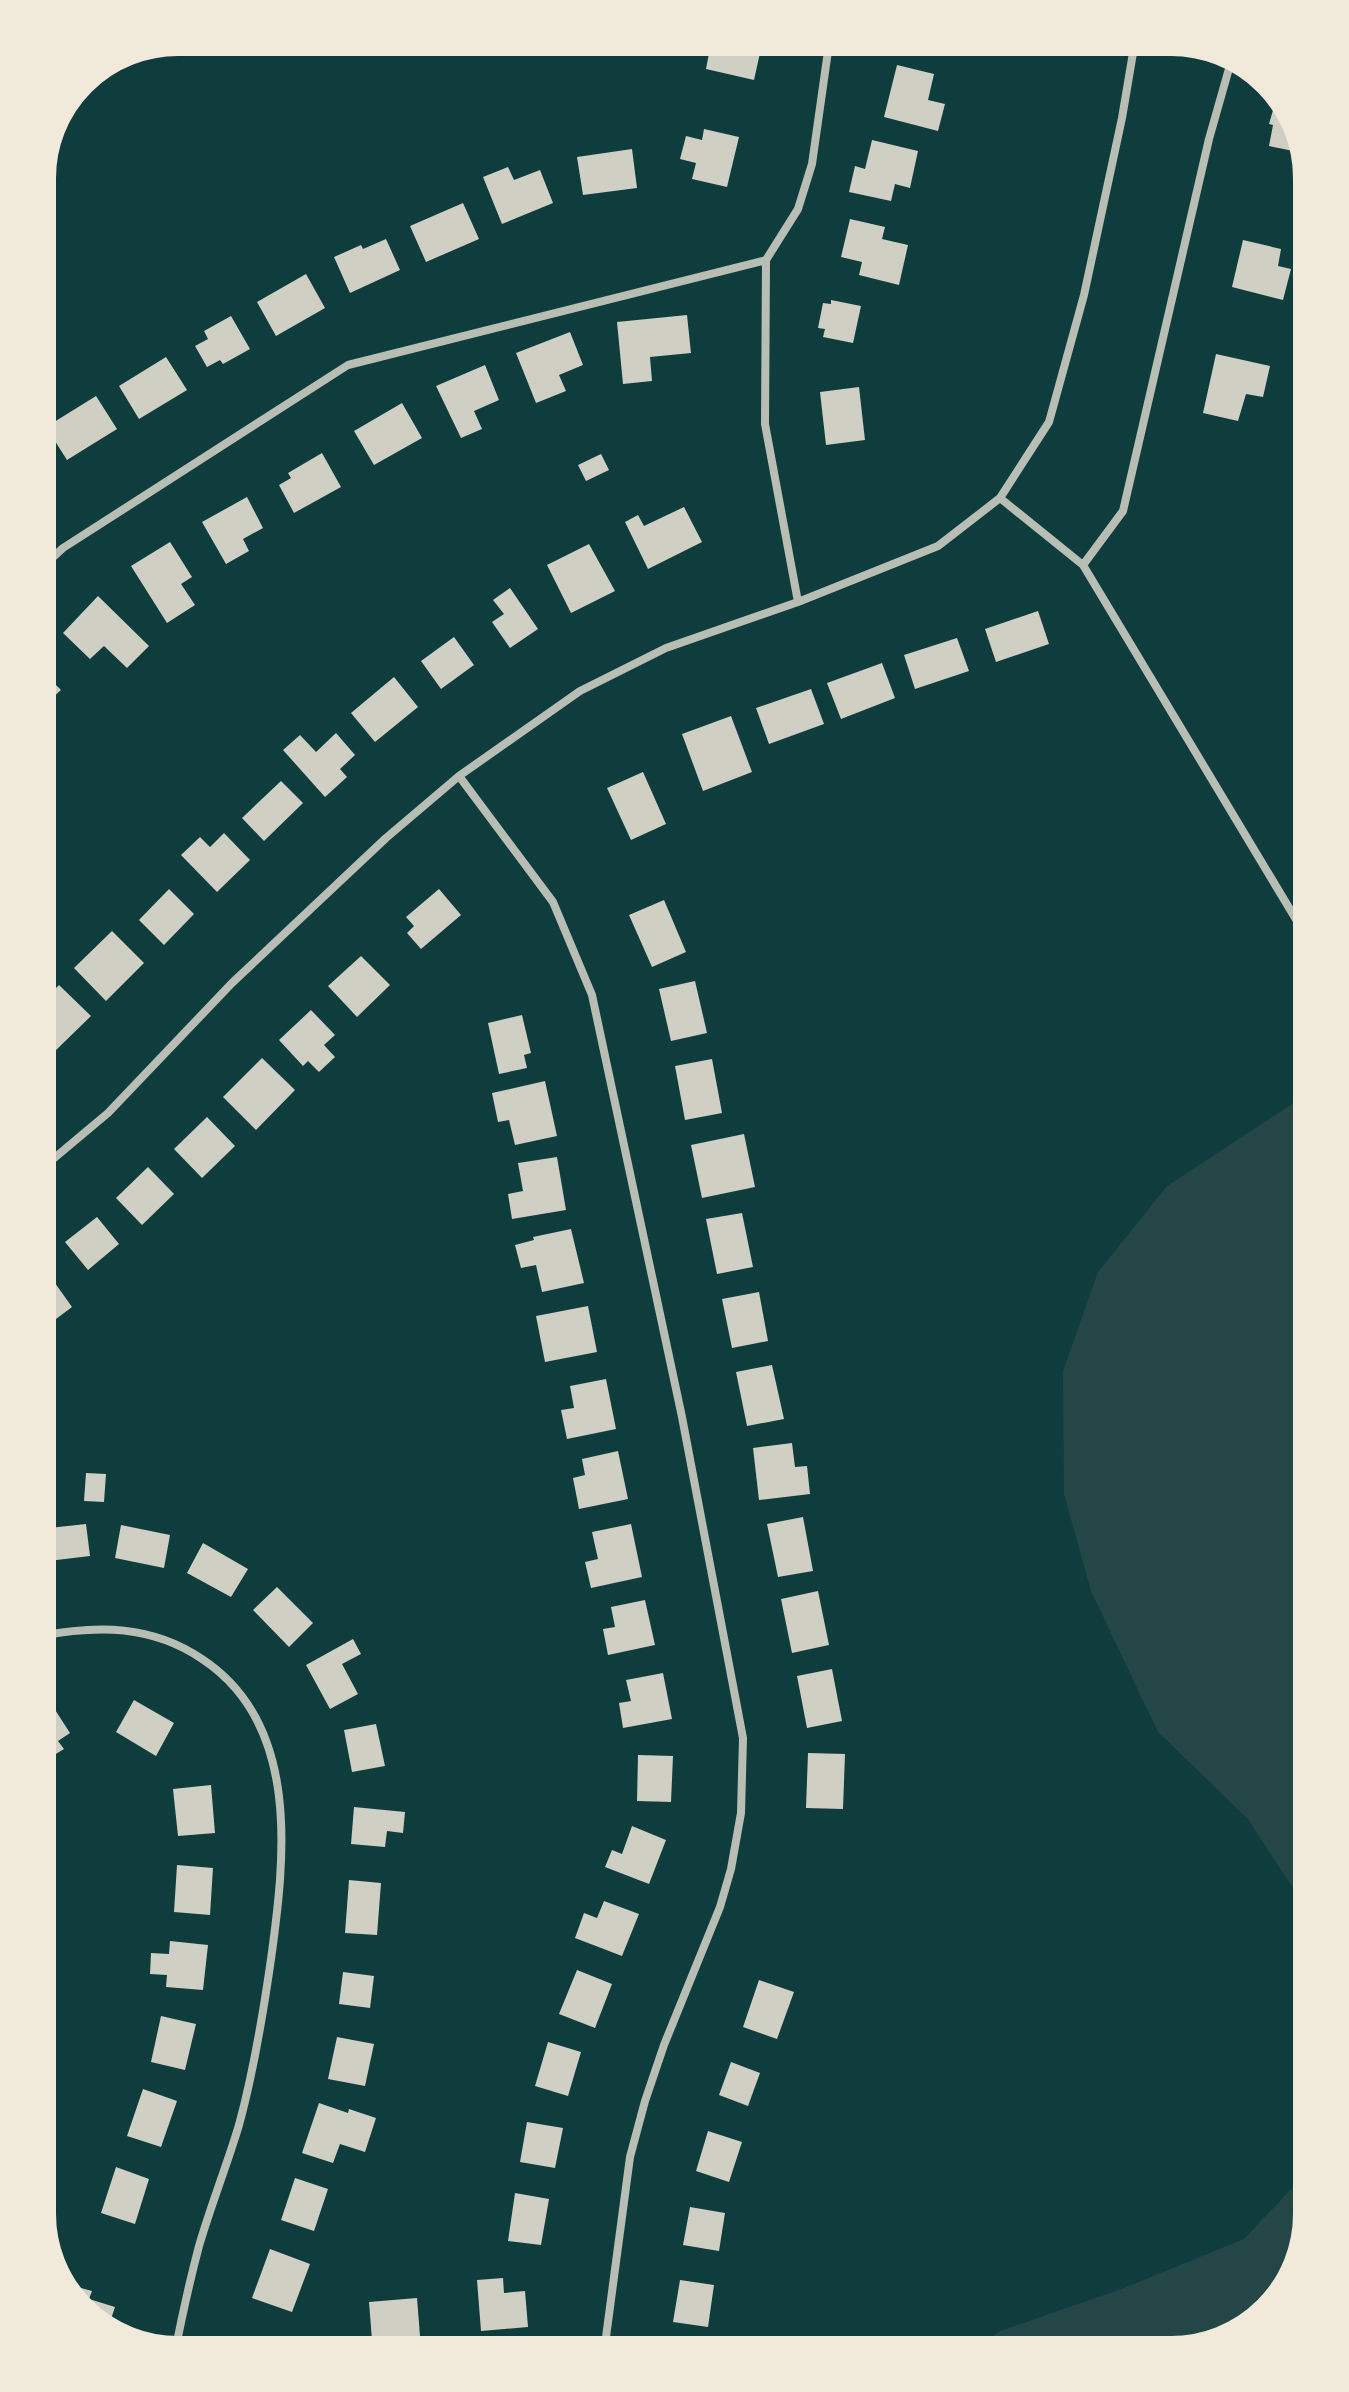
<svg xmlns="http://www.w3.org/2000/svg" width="1349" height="2392" viewBox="0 0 1349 2392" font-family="'DM Sans',sans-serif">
<rect width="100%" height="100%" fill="#0f3d3e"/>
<path fill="#244646" d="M1309 1093V1913L1248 1819 1158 1732 1091 1591 1064 1494 1063 1371 1098 1272 1167 1186Z
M1309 2170V2214L1286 2290 1232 2338 1171 2352H971L1000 2331 1119 2290 1244 2239Z"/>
<path fill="#cfcfc3" d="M762 44 754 80 706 69 710 48 726 52 727 45Z
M897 65 934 74 928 100 945 104 938 131 884 117Z
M1280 101 1295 117 1303 153 1269 146 1273 125 1269 124 1275 103 1279 104Z
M704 129 739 137 727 187 692 179 696 163 680 159 686 136 702 140Z
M872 140 918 151 910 188 895 184 891 201 849 192 855 166 865 169Z
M632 149 637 188 583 195 577 157Z
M508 167 514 180 540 170 553 203 502 224 483 177Z
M463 203 479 239 426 262 410 226Z
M850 219 885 227 882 239 908 245 899 285 859 275 862 262 841 257Z
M386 239 400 270 350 293 334 257 361 245 363 249Z
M1243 240 1281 249 1278 266 1291 269 1283 300 1232 287Z
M306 274 325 308 276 336 257 302Z
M831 300 861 306 853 343 823 337 825 329 818 328 823 303 831 304Z
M687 315 691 353 650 357 652 381 623 384 617 322Z
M231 316 250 349 223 364 220 360 207 367 195 346 208 339 204 331Z
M570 332 583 365 559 375 566 391 536 403 516 353Z
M1216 354 1270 366 1263 397 1246 394 1238 421 1203 413Z
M166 357 187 390 139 419 119 386Z
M485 365 499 400 474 411 482 429 461 438 436 386Z
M859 387 865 440 826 445 820 392Z
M96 396 117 429 67 460 46 427Z
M402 403 422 438 374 465 354 431Z
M322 453 341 487 294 513 279 485 291 478 288 473Z
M601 454 609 470 586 481 578 465Z
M247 497 263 528 243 539 249 551 226 564 202 522Z
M684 507 702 542 648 569 625 522 638 515 644 526Z
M170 542 192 577 181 584 195 605 167 623 131 566Z
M589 544 615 591 571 613 547 565Z
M510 588 538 629 510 648 492 622 504 614 493 600Z
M98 596 149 646 127 668 104 646 90 659 63 633Z
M1038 611 1049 644 996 662 985 629Z
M454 637 474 665 441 689 421 661Z
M957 638 969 671 915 689 904 655Z
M882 663 895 698 841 719 827 683Z
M40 669 61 690 40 709Z
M394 677 418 707 375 742 351 713Z
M811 689 824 724 769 744 756 708Z
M731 716 752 772 703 791 682 734Z
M336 733 355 755 340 769 347 777 325 797 283 750 300 735 316 752Z
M643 772 666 824 631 840 607 788Z
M281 781 303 803 264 841 242 818Z
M224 833 250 860 217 892 181 855 200 837 210 847Z
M169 889 194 914 164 945 139 920Z
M439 889 461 915 421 949 407 933 414 926 406 917Z
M664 900 686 952 652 967 629 915Z
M112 931 144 963 106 1001 74 968Z
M361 956 390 985 357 1017 328 986Z
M695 981 707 1033 671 1041 659 989Z
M59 985 91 1016 53 1053 40 1040V1004Z
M311 1010 335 1035 324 1045 335 1057 319 1072 308 1061 303 1066 279 1040Z
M522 1015 531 1053 524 1055 527 1068 499 1074 488 1023Z
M262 1058 295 1090 256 1130 223 1097Z
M712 1059 722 1113 685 1120 675 1066Z
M545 1081 557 1136 515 1145 509 1120 498 1122 492 1093Z
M207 1117 235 1146 202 1178 174 1149Z
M744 1134 755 1187 702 1198 691 1145Z
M557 1157 566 1210 512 1219 508 1194 523 1191 518 1163Z
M148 1167 174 1194 142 1225 116 1198Z
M742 1213 753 1267 717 1274 706 1219Z
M97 1217 119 1244 88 1270 65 1242Z
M571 1229 584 1283 542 1292 536 1265 521 1268 515 1245 534 1240 533 1237Z
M40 1262 72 1307 52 1322 44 1312 40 1315Z
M759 1292 768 1341 732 1348 722 1299Z
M588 1306 597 1352 545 1362 536 1316Z
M772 1365 784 1419 747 1426 736 1372Z
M606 1379 616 1429 567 1439 561 1410 574 1408 570 1386Z
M792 1443 795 1467 807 1466 810 1494 759 1500 753 1448Z
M618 1451 628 1499 579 1509 573 1478 585 1475 582 1459Z
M86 1473 106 1474 104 1502 84 1501Z
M803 1517 813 1571 778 1577 767 1524Z
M86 1524 90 1556 40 1562V1529Z
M631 1524 642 1577 591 1588 585 1562 598 1559 592 1532Z
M121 1525 170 1535 164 1568 115 1558Z
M203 1543 248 1569 231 1597 187 1573Z
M277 1587 313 1623 289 1647 253 1610Z
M818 1591 829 1645 792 1653 781 1599Z
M645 1600 655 1645 608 1655 603 1629 615 1627 611 1607Z
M353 1639 361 1654 342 1664 358 1694 330 1709 306 1665Z
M832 1669 842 1721 807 1728 797 1676Z
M663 1673 672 1719 623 1728 619 1703 631 1701 626 1680Z
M134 1700 174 1723 156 1756 116 1732Z
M50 1702 70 1733 58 1741 64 1749 46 1760 42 1754 40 1756V1708Z
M376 1724 385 1766 352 1772 344 1730Z
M808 1753 845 1754 843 1809 806 1808Z
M638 1755 673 1756 671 1802 637 1801Z
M211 1785 215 1833 178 1836 173 1789Z
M354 1807 405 1812 403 1833 387 1831 385 1847 351 1844Z
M632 1826 666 1840 649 1884 605 1867 612 1850 622 1854Z
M177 1865 213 1868 210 1915 174 1912Z
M349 1880 381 1883 377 1935 345 1933Z
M604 1901 639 1914 622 1956 575 1938 584 1913 597 1918Z
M170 1941 208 1945 203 1990 166 1987 167 1975 150 1974 151 1953 169 1954Z
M577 1970 612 1984 595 2028 559 2014Z
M343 1972 374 1976 370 2008 339 2004Z
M759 1980 794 1992 777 2039 743 2027Z
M161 2016 196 2024 185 2070 151 2062Z
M337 2037 374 2044 365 2086 328 2079Z
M548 2042 581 2052 568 2096 535 2086Z
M731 2062 760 2073 748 2106 719 2095Z
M143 2089 177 2101 161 2147 127 2136Z
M319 2103 348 2113 349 2109 376 2118 365 2152 340 2144 333 2163 302 2153Z
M527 2122 563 2128 555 2168 520 2162Z
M708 2131 742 2142 729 2182 696 2171Z
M116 2167 149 2179 135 2224 101 2213Z
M295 2178 328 2189 314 2231 281 2220Z
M515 2193 549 2199 541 2245 508 2241Z
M690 2207 725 2213 719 2251 683 2245Z
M270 2249 310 2264 292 2312 252 2298Z
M503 2278 504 2293 525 2291 528 2327 481 2331 477 2280Z
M680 2280 714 2285 708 2327 673 2322Z
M70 2285 92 2291 89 2299 115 2307 107 2331 102 2329 68 2290Z
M417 2298 420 2336 372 2340 369 2302Z"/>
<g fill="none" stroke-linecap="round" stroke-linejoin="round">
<path stroke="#b8beb3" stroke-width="8" d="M1000 498 1083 565 1309 941
M1083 565 1123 511 1209 139 1232 58
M40 569 63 548 348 365 766 260
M798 602 765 424 766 260 798 209 812 164 829 44
M40 1170 108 1113 232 983 386 838 459 776
M40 1636C98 1625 152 1625 202 1659 301 1724 285 1858 271 1959 263 2015 254 2070 239 2125 227 2165 211 2205 199 2246 190 2280 182 2316 175 2352
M604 2352 630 2157 645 2101 664 2045 720 1907 731 1869 741 1813 743 1738 682 1417 592 995 553 902 459 776 580 691 666 648 798 602 938 546 1000 498 1049 422 1084 295 1122 118 1135 41"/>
</g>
<path d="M0 0H1349V2392H0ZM178 54H1171A124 124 0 0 1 1295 178V2214A124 124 0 0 1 1171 2338H178A124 124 0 0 1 54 2214V178A124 124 0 0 1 178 54Z" fill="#f1e9da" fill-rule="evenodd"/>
<path fill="none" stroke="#f1e9da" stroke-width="4" d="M178 54H1171A124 124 0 0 1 1295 178V2214A124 124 0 0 1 1171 2338H178A124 124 0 0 1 54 2214V178A124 124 0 0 1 178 54Z"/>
</svg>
